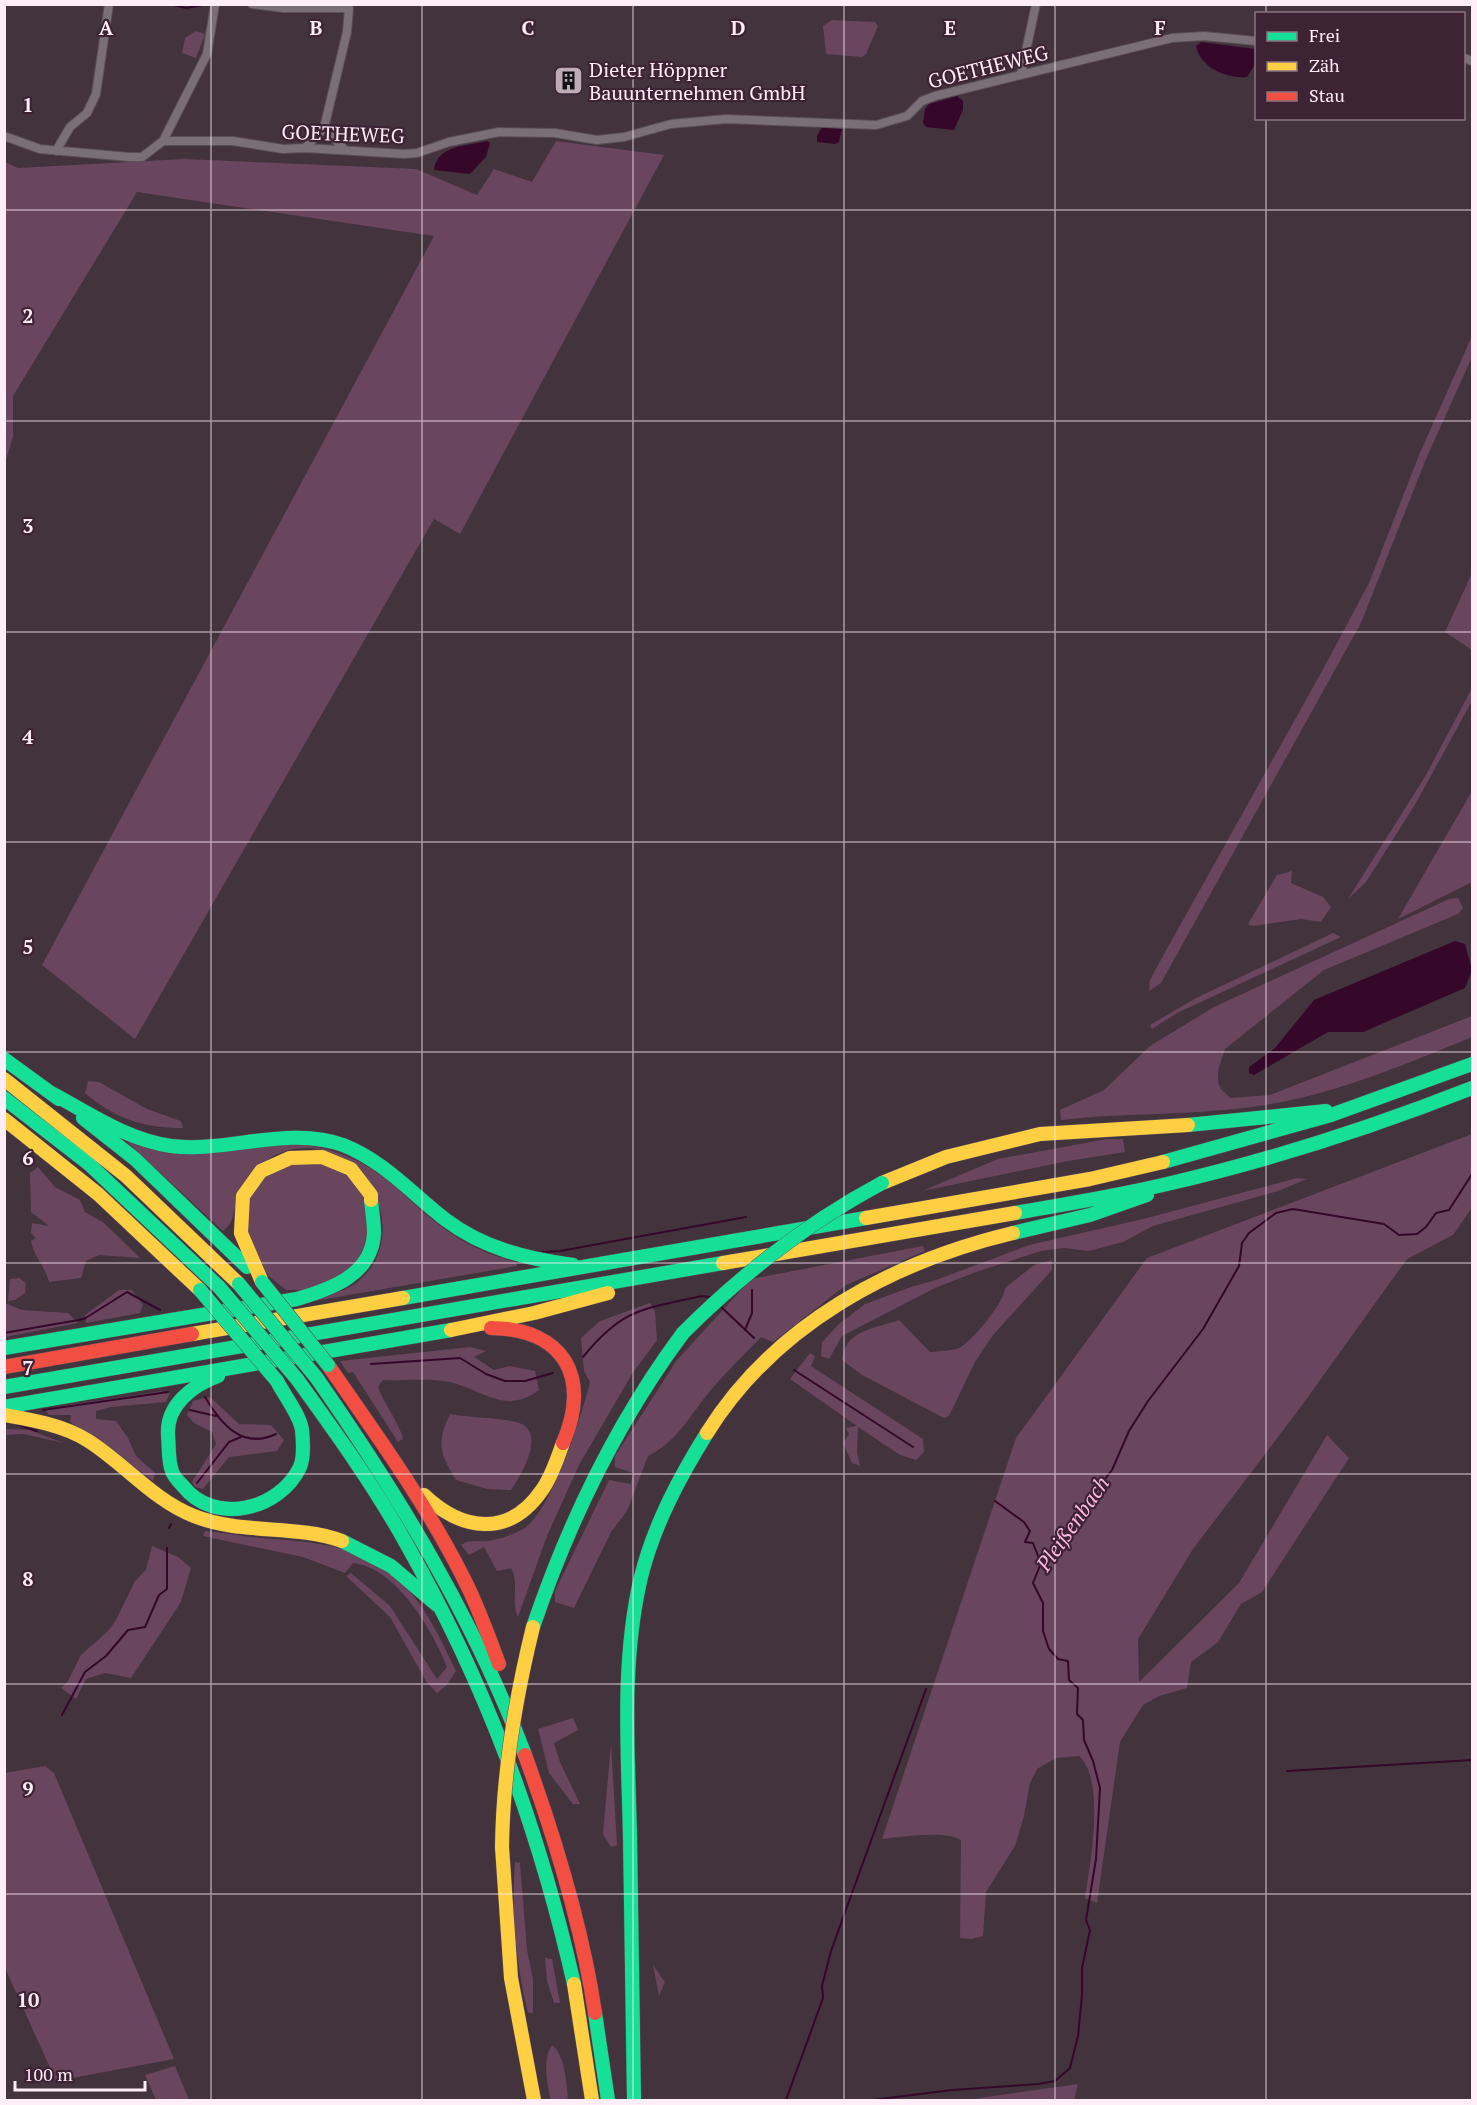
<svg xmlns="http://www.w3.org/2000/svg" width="1477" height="2105" viewBox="0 0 1477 2105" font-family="'PT Serif',serif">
<rect width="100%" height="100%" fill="#42333d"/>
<path fill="#6a455e" d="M832 20 875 22 878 26 866 54 862 57 826 54 823 26Z
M196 31 205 34 196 58 182 53 185 38Z
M556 141 664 155 460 534 434 519 135 1039 42 965 434 236 137 192 13 396V437L5 463V162L18 168 184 159 416 169 477 195 494 169 532 182Z
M1472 336V357L1426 459 1361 623 1161 983 1149 991 1150 980 1164 954 1321 673 1369 583 1419 455Z
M1472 573V650L1445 632Z
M1472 688V701L1416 803 1366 882 1348 899 1426 775Z
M1472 791V882L1398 919Z
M1292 871 1291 883 1323 897 1331 907 1321 922 1301 919 1253 926 1248 924 1277 875Z
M1458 898 1463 908 1458 914 1324 970 1225 1049 1218 1070V1082L1221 1089 1230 1098 1270 1095 1472 1016V1037C1406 1064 1336 1094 1265 1105 1197 1116 1129 1112 1061 1120L1060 1110 1104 1090 1150 1046 1214 1007 1449 899Z
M1333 933 1341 937 1177 1013 1152 1029 1150 1025 1196 998Z
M88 1081 99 1082 147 1109 181 1121 183 1128C143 1128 116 1119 85 1093Z
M1472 1134V1208L1453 1235 1407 1259 1300 1408 1193 1549 1138 1639 1139 1682 1239 1583 1327 1435 1349 1458 1262 1592 1241 1604 1218 1642 1191 1662 1187 1688 1159 1696 1143 1705 1120 1742 1097 1903 1085 1898C1090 1865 1106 1780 1079 1756L1056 1758 1037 1769 1030 1783 1024 1816 1015 1846 986 1892 983 1936 972 1939 960 1938 961 1840C944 1830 902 1837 882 1839L1016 1438 1147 1258Z
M1107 1139H1123L1125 1152 1068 1161 922 1191 998 1159Z
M126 1141C191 1168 264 1130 330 1150 385 1167 400 1196 442 1227 465 1244 488 1255 516 1262L517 1266 314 1301C319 1294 340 1293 350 1287 360 1282 373 1267 377 1257 403 1193 335 1123 272 1157 255 1166 245 1188 237 1204 231 1217 235 1221 223 1231Z
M309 1159 340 1168 363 1193 370 1235 353 1268 330 1282 309 1290H286L259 1268 245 1224 249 1201 262 1179 282 1165Z
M38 1167 55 1187 80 1200 85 1212 104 1223 140 1258 99 1255 86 1261 81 1278 49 1282C46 1268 33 1255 31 1241L36 1238 31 1233 32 1223 49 1226 31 1212 30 1173Z
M1297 1178 1307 1179 1278 1191 1153 1226 1123 1242 1089 1251 1064 1248 1041 1251 976 1272 935 1288 842 1336 829 1359 821 1356 822 1342 839 1324 865 1304 911 1287 936 1280 1029 1245 1143 1219Z
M923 1246 925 1251 846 1285 773 1342 761 1337C743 1356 723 1375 706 1396 688 1419 676 1442 648 1456L627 1511 611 1532 574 1608 555 1602V1591L609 1480 631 1484 633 1473 615 1467V1456L677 1360 751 1279Z
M1052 1260V1270L993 1335 975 1362 949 1416 944 1418 862 1375 842 1360C844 1330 877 1328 899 1320L930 1352C939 1351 951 1351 959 1348 972 1342 1005 1301 1005 1288L1034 1265Z
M19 1278 26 1283 25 1293 15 1300 8 1301 10 1279Z
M119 1290H132L143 1305 140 1313 86 1323 85 1315Z
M5 1303 22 1310 68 1313 78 1323 5 1337Z
M650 1303 655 1312 657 1340 632 1374 579 1465 547 1536 518 1617C510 1601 520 1584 511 1568L497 1571 484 1547 469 1555 461 1545C470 1539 478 1542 488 1541 501 1539 512 1535 523 1529 551 1513 582 1415 590 1382L584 1371 581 1338 600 1321Z
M470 1347 486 1351 474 1357 494 1370 510 1366 535 1371 539 1390C503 1417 480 1386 443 1381 424 1378 402 1381 383 1380L378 1387C384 1404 399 1422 403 1439L398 1442 353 1372 348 1373 340 1361Z
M810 1353 815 1356 811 1366 923 1439 924 1452 916 1460 900 1455 858 1427 857 1452 860 1466 852 1463 843 1443 849 1434 846 1428 857 1426 790 1379Z
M162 1391 170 1393 166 1402 111 1407 96 1411V1419L116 1421 128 1438 136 1456 155 1473 153 1481 97 1439 70 1422 71 1415H49L45 1409C84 1401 123 1398 162 1391Z
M210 1397 239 1424 271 1425 284 1440 277 1451 229 1457 203 1489 195 1487 192 1482 216 1444 212 1432 194 1423 187 1415 193 1401Z
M450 1414C471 1418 494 1417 516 1422 548 1429 522 1475 511 1490L487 1489 456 1480C440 1454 436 1443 450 1414Z
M5 1429 29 1430 64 1443 23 1434 5 1435Z
M205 1531C228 1533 251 1538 273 1539 315 1542 355 1546 390 1572 420 1595 440 1637 456 1671L447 1685 437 1693 426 1681 390 1617 346 1576 351 1573 390 1606 437 1679 447 1667C433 1631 396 1567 353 1563L345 1573 303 1557 203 1536Z
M152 1546 178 1557 191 1568 181 1602 131 1678 105 1673 86 1679 76 1699 61 1688 68 1681 81 1655 108 1631 116 1620 135 1581 146 1570Z
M573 1718 578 1730 554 1743 560 1762 580 1804H573L549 1773 538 1729Z
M611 1743 617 1845 611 1847 603 1834Z
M45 1766 54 1773 174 2059 56 2081 5 1968V1773Z
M515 1862 520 1863 527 1950 533 1979V2013H528C516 1964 511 1912 515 1862Z
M545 1958 552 1959 560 2003H554L547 1981Z
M653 1965 665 1982 659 1996Z
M552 2045C565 2054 567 2086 568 2100H551C547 2083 542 2060 552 2045Z
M175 2066 189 2100H156L145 2075Z
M1078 2084 1074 2100H966Z"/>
<path fill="#35082a" d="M1201 42 1255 49 1256 63 1247 77C1228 79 1200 68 1196 46Z
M957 96 963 101V110L954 130 926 127 923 123 925 109 929 104Z
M822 127 842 129 839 142 835 144 817 142V136Z
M487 141 490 143 486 157 470 174 434 170C437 145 466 146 487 141Z
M1455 941 1465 944 1472 970 1465 988 1363 1032H1328L1254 1075 1249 1073V1067L1275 1048 1314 1000Z"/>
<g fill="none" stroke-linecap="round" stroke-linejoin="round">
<path stroke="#35082a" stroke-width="2" d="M170 4 186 8 209 4
M542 1252 560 1251 746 1217
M719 1305 754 1338
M745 1330 752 1313V1290
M4 1333 84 1319 127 1292 160 1310
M583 1357C623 1308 643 1309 702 1296L710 1297
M371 1364 460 1358 486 1374 505 1381H525L553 1373
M794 1370 913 1447
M205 1397C221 1424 242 1450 276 1434
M43 1410 168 1392
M190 1410 216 1416
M16 1424 37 1431
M197 1483 229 1442 241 1437
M995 1501 1024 1522 1030 1531 1025 1542 1033 1543 1040 1561
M169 1528 171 1524
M62 1715 85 1672 106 1656 128 1630 145 1627 159 1595 167 1589V1548
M1287 1771 1472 1760
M786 2100 823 1998 822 1986 831 1951 926 1689
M872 2100 952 2090 1038 2084 1055 2081 1070 2068 1078 2036 1082 1995V1968L1090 1930 1086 1920 1096 1859 1100 1788 1093 1761 1084 1740 1083 1720 1077 1714 1078 1688 1069 1680 1068 1661 1058 1659 1049 1649 1043 1631V1603L1033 1583 1041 1563 1112 1470 1129 1431 1148 1401 1203 1329 1239 1266 1242 1243 1249 1233 1276 1213 1293 1209 1384 1224 1399 1235 1417 1234 1426 1227 1436 1213 1449 1210 1472 1174"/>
<defs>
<path id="street" d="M252 4 283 8H349L347 32 324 128 345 150
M1464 58 1472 61
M1021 74 1036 4
M4 136 40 149 129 157H142L163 141H233L283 149 305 148 404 154 417 153 449 142 499 132 555 133 597 140 624 137 671 124 726 119 876 125 907 116 922 101 935 96 1172 38 1204 36 1256 41
M163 141 207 54 215 4
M305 148 324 128
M56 151 70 127 87 113 96 94 109 4"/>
<path id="fast" d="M4 1059 59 1099
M51 1093C89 1113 127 1140 171 1146 228 1153 288 1125 343 1145 384 1161 412 1194 446 1220 483 1248 527 1259 573 1265
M4 1098 89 1164 219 1287
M83 1118 135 1159 247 1267
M1188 1125 1326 1111
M1163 1162 1331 1115 1472 1064
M1015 1213C1066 1204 1117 1196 1167 1184 1271 1160 1373 1127 1472 1088
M1013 1233 1090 1215 1147 1195
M403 1298 866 1218
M4 1348 297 1299C331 1289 372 1275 374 1233 374 1222 372 1211 371 1200
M218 1376C193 1385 166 1405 168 1435 169 1445 168 1461 172 1471 173 1476 179 1482 183 1486 214 1526 280 1510 300 1467 304 1458 303 1440 302 1430 300 1415 284 1395 277 1381
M316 1377C399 1496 474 1619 525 1755
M297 1379C336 1433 375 1487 407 1545 487 1687 538 1826 574 1984
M4 1387 723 1263
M4 1407 451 1330
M342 1541 391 1566 437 1605
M533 1627C569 1521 616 1423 683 1333
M595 2013 608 2100
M634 2100C633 2012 632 1924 630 1836 628 1749 621 1662 641 1577 654 1525 679 1478 707 1433"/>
<path id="slow" d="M4 1079 126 1176 239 1284
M4 1119 98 1194 200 1290
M882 1183 946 1157 1040 1134 1188 1125
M866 1218 1090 1179 1163 1162
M723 1263 1015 1213
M262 1282 241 1233 243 1196 261 1171 290 1158 322 1157 351 1169 371 1195V1200
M451 1330 534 1313 608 1293
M192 1334 403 1298
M4 1415C32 1420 62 1425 87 1440 124 1463 153 1500 194 1516 242 1535 295 1524 342 1541
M707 1433C775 1324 892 1262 1013 1233
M424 1495C462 1531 509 1538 542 1490 552 1476 557 1459 563 1443
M502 1847 511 1978 534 2100
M574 1984 592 2100"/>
<path id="jam" d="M491 1328C565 1329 591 1378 563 1443
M328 1365C376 1434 426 1503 464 1579 478 1606 488 1635 499 1664
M4 1367 192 1334
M525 1755C555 1838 582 1925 595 2013"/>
</defs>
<use href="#street" stroke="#5b4f56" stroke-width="10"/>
<use href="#fast" stroke="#5b4f56" stroke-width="15"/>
<use href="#slow" stroke="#5b4f56" stroke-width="15"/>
<use href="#jam" stroke="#5b4f56" stroke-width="15"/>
<use href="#street" stroke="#7b6f77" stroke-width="8"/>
<use href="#fast" stroke="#16e098" stroke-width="14"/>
<use href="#slow" stroke="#ffcf43" stroke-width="14"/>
<use href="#jam" stroke="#f24e42" stroke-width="14"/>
<defs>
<path id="fast-bridge" d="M262 1282 328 1365
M239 1284 316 1377
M219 1287 297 1379
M200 1290 277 1381
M683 1333C743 1273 807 1223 882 1183"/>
<path id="slow-bridge" d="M502 1847C503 1772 515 1700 533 1627"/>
</defs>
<use href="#fast-bridge" stroke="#5b4f56" stroke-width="15" stroke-linecap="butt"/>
<use href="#slow-bridge" stroke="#5b4f56" stroke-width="15" stroke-linecap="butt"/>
<use href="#fast-bridge" stroke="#16e098" stroke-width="14"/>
<use href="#slow-bridge" stroke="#ffcf43" stroke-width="14"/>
</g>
<path fill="none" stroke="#ffedf8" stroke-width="1.5" stroke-opacity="0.55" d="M211 4V2100M422 4V2100M633 4V2100M844 4V2100M1055 4V2100M1266 4V14M1266 118V2100M4 210H1472M4 421H1472M4 632H1472M4 842H1472M4 1052H1472M4 1263H1472M4 1474H1472M4 1684H1472M4 1894H1472"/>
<defs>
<symbol id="building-square" viewBox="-11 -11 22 22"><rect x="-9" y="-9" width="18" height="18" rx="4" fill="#bdacb7" stroke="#3d2334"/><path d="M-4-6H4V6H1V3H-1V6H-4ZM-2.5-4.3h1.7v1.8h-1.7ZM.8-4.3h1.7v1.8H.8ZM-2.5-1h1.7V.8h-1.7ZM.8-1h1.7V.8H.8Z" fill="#111"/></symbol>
</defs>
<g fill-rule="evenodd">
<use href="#building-square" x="552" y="64" width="33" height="33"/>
</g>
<g text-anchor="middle" stroke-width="4.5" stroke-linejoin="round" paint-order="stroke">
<g font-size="20" fill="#ffedf8" stroke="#3d2334">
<text transform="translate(988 67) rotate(-14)" y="7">GOETHEWEG</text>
<text transform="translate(343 134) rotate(2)" y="7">GOETHEWEG</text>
</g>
<g font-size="20" fill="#ffedf8" stroke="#3d2334" text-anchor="start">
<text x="589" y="77">Dieter Höppner<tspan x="589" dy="23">Bauunternehmen GmbH</tspan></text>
</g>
<g font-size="21" font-style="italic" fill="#fbb8e4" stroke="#3d2334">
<text transform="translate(1073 1524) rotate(-55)" y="7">Pleißenbach</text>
</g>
</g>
<g font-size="20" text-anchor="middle" font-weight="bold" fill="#ffedf8" stroke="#3d2334" stroke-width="4.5" stroke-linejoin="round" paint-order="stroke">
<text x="106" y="35">A</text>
<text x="316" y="35">B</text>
<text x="528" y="35">C</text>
<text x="738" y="35">D</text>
<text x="950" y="35">E</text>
<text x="1160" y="35">F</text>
<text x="28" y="112">1</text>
<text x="28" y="323">2</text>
<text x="28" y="533">3</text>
<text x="28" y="744">4</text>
<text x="28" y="954">5</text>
<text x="28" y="1165">6</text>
<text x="28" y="1375">7</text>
<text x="28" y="1586">8</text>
<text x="28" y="1796">9</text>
<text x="28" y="2007">10</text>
</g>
<rect width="1477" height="2105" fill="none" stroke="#ffedf8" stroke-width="12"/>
<rect x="1255" y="12" width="210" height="108" fill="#3d2334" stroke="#8b7482" stroke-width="1.5"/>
<rect x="1267" y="32" width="30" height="9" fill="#16e098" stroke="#8b7482" stroke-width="1.5"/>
<text x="1309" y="42" font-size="18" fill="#ffedf8">Frei</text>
<rect x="1267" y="62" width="30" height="9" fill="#ffcf43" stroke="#8b7482" stroke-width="1.5"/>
<text x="1309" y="72" font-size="18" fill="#ffedf8">Zäh</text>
<rect x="1267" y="92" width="30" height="9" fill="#f24e42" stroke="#8b7482" stroke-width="1.5"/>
<text x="1309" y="102" font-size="18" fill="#ffedf8">Stau</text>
<path d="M15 2081v9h130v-9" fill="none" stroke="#ffedf8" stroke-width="3"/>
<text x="24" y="2081" font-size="18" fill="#ffedf8" stroke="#3d2334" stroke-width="4.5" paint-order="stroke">100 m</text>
</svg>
